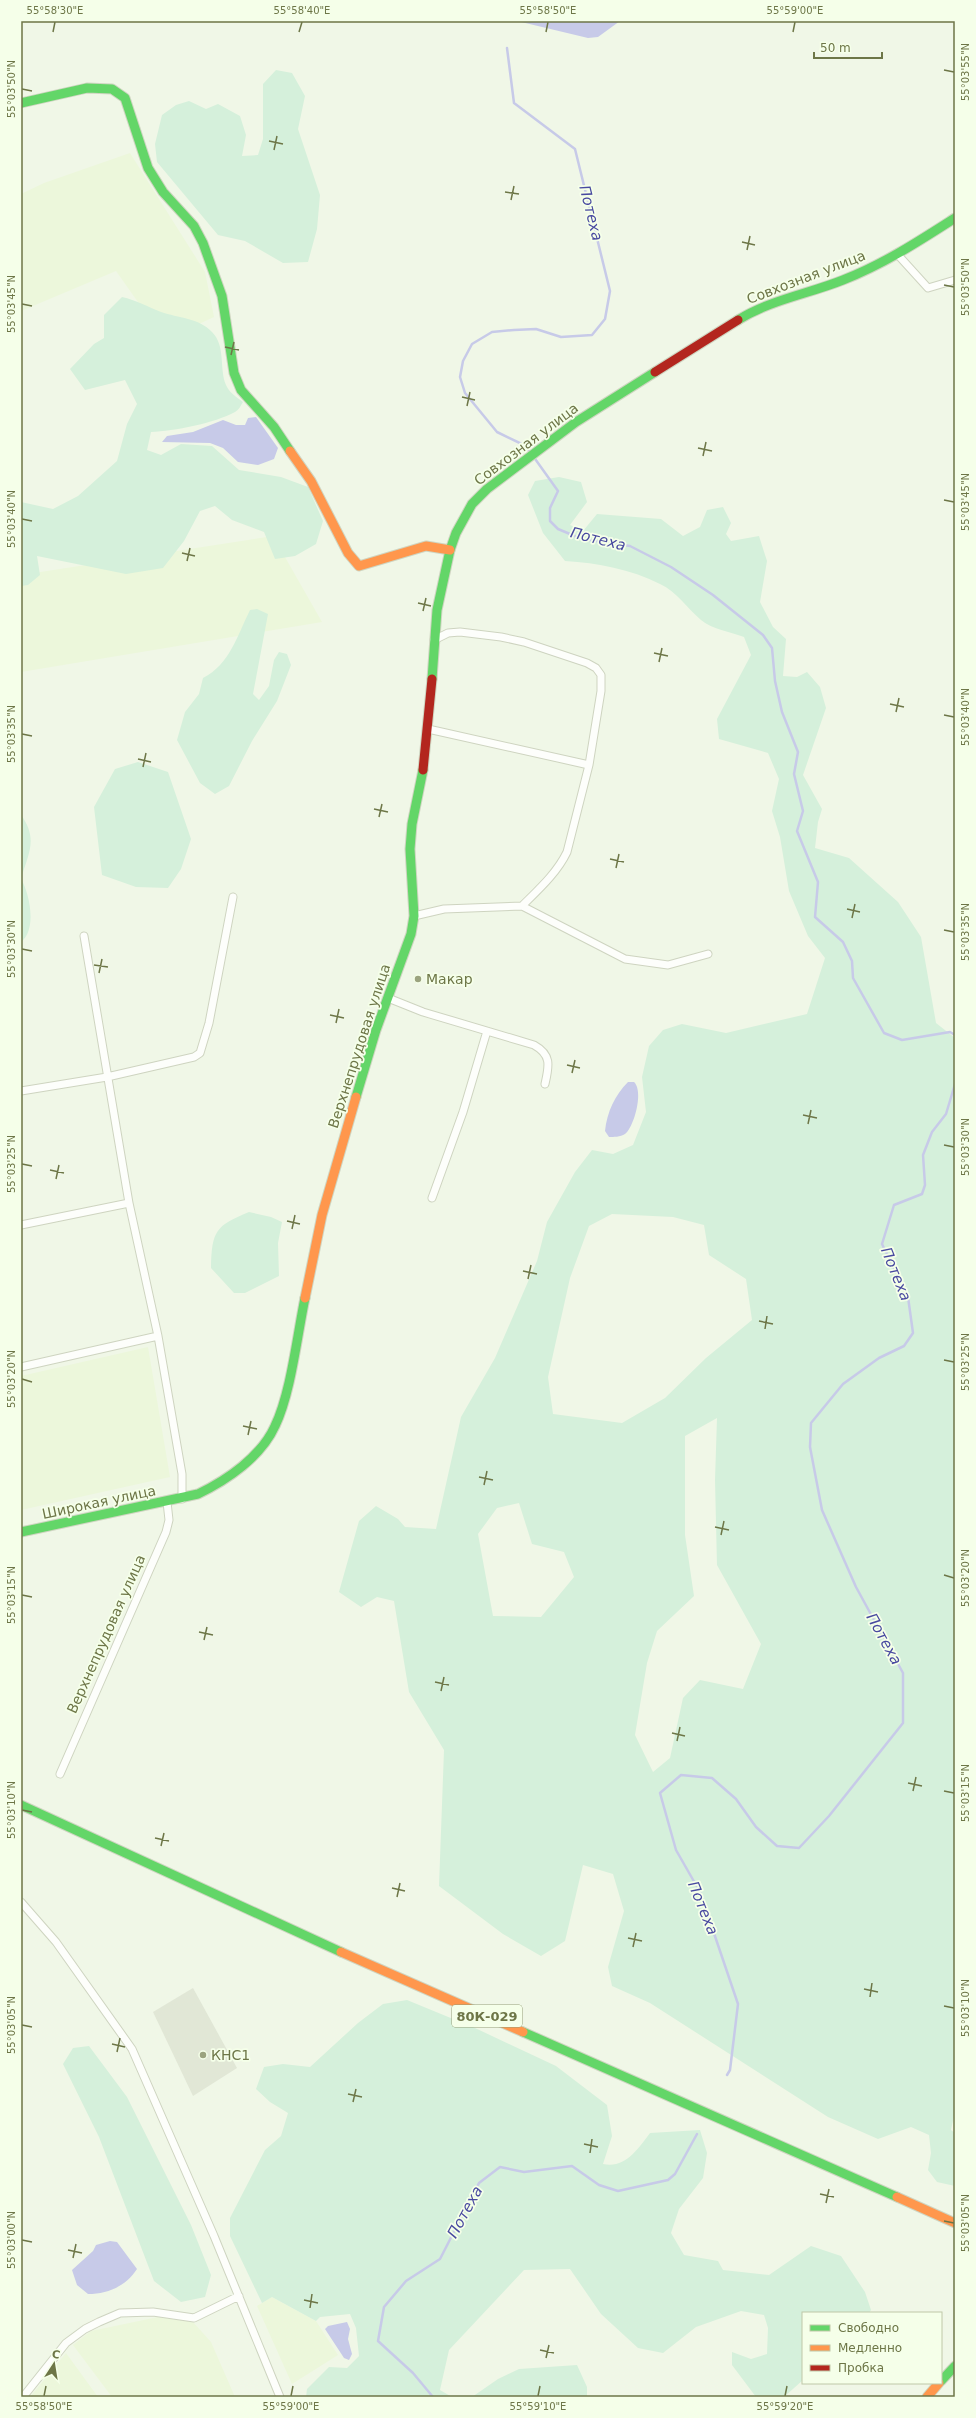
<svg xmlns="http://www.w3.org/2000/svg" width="976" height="2418" viewBox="0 0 976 2418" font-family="'DejaVu Sans',sans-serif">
<rect width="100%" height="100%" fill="#f0f7e7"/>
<path fill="#ecf7db" d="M130 153 205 272 214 317 201 323 159 336 150 319 116 271 21 311V194L44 183Z
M273 536 322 622 21 672V575Z
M148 1347 170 1477 21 1510V1376Z
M272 2297 316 2321 338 2355 292 2384 257 2306Z
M158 2317 193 2322 211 2342 235 2397H112L73 2345 91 2331Z
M66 2353 98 2397H30Z"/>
<path fill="#e1e7d6" d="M193 1988 237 2068 193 2096 153 2012Z"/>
<path fill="#d5f0db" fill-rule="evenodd" d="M276 70 292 73 305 96 298 129 320 195 317 229 308 262 283 263 245 241 218 235 157 162 155 144 162 115 176 105 189 101 206 109 218 104 240 116 246 135 242 156 258 155 263 139V84Z
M122 297C136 300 148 307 161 312 178 318 199 318 212 332 226 346 219 368 226 385 229 392 236 397 243 402 241 405 239 410 235 412 215 423 174 431 151 432L147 450 161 455 181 444 212 446 239 470 281 477 308 487 323 521 316 544 295 556 275 559 264 532 232 520 215 506 200 511 184 541 163 568 126 574 37 556 40 575 28 585 21 586V502L53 509 78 496 117 461 127 424 137 404 125 380 85 390 70 369 94 344 104 338V315Z
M559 477 581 482 587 502 570 525 583 531 597 514 661 519 683 536 700 527 707 510 723 507 731 523 726 534 731 541 759 536 767 561 760 602 773 627 786 639 783 676 797 677 807 672 820 687 826 708 803 775 822 809 818 822 815 848 849 858 898 902 921 937 936 1023 955 1038V2111L951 2130 955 2133V2186L937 2182 928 2170 931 2153 929 2135 911 2127 878 2139 828 2117 650 2003 612 1986 608 1967 624 1911 613 1874 583 1865 565 1941 541 1956 503 1934 439 1886 444 1750 409 1692 394 1601 377 1597 361 1607 339 1592 359 1521 376 1506 398 1519 405 1527 436 1529 461 1417 495 1358 537 1261 547 1222 575 1172 592 1150 613 1154 633 1145 646 1112 642 1077 649 1046 663 1030 682 1024 726 1033 807 1014 825 958 808 936 789 891 780 837 772 811 779 779 768 753 719 739 717 719 751 655 744 637C731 632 711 629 701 620 687 608 677 592 660 584 630 569 598 563 565 561L543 533 528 495 535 481ZM612 1214 673 1217 704 1225 709 1255 746 1279 752 1320 706 1358 665 1398 622 1423 553 1414 548 1377 570 1278 589 1226ZM717 1418 715 1480 717 1565 761 1644 743 1689 700 1680 683 1698 670 1758 653 1772 635 1735 647 1663 657 1631 694 1596 685 1535V1436ZM519 1503 532 1544 564 1552 574 1577 541 1617 493 1616 478 1534 497 1508Z
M257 609 268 614 253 694 259 700 269 686 274 660 279 652 287 654 291 665 277 701 252 741 229 786 215 794 200 783 177 740 185 712 199 694 203 678C230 664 237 636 250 610Z
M138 762 168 772 191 839 181 869 168 888 136 887 102 875 94 807 115 769Z
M21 815C38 838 29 853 21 878Z
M21 879C30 894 37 930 21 942Z
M249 1212 271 1217 282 1222 278 1243 279 1276 245 1293H234L211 1268C212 1231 215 1226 249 1212Z
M407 2000 475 2028 556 2066 607 2105 612 2136 603 2164C625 2169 638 2149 650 2133L700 2130 707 2153 703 2178 679 2209 671 2233 684 2255 718 2261 723 2270 769 2275 811 2246 841 2256 865 2292 871 2310 869 2313H803V2380L784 2397H756L732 2365V2352L751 2359 767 2354 768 2328 764 2315 741 2311 696 2327 663 2353 638 2348 601 2314 570 2269 524 2270 449 2350 440 2390 452 2397H306L307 2389 329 2367 347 2368 359 2356 356 2328 350 2314 320 2317 316 2321 272 2297 262 2303 230 2236V2218L265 2150 281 2136 288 2113 270 2102 256 2089 264 2067 283 2064 310 2067 358 2023 383 2004Z
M89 2046 127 2097 191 2225 211 2275 205 2297 181 2302 154 2281 99 2137 63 2064 73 2048Z
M577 2365 587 2387V2397H472L498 2379 519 2369Z"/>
<path fill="#c7cae8" d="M517 21H620L598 37 588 38Z
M256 417 278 448 274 459 258 465 238 462 223 448 210 443 162 442 167 436 193 432 223 420 236 425H245L248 418Z
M628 1082H634C644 1091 634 1127 625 1134 620 1137 614 1137 609 1137L605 1131C607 1112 615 1095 628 1082Z
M110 2241 117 2242 137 2269C126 2286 108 2294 88 2294L77 2285 72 2270 93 2251 96 2245Z
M347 2322 350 2329 348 2339 352 2354 349 2360 344 2358 325 2329 328 2326Z"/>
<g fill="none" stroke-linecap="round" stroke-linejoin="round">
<path stroke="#c7cae8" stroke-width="2.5" d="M507 48 514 103 575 149 610 291 605 319 592 335 561 337 536 329 514 330 492 332 472 344 463 361 460 377 465 393 497 432 526 446 530 452
M533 456 558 491 550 508V521L558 529 582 539 630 546 671 567 713 595 763 635 772 648 775 681 782 712 798 752 794 774 803 811 797 831 818 882 815 917 843 942 852 961 853 978 884 1033 902 1040 950 1032 955 1035
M727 2075 730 2070 738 2004 700 1892 676 1850 660 1793 681 1775 712 1778 736 1799 756 1827 777 1846 799 1848 829 1816 903 1723V1673L856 1587 822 1510 810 1447 811 1423 843 1384 879 1358 904 1346 913 1333 908 1297 882 1244 894 1205 922 1194 925 1185 923 1155 932 1132 946 1114 955 1084
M433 2397 413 2373 378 2341 384 2307 406 2281 440 2259 479 2183 500 2167 524 2172 572 2166 599 2185 618 2191 668 2180 675 2174 697 2134"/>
<defs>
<path id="street" d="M898 255 928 288 955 280
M434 640 448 633 460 632 501 637 524 642 587 663 596 668 601 675V691L589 765 567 852C557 873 538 890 522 906
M428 729 589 765
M414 916 444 909 522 906 625 959 668 965 708 954
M84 936 129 1203 158 1336
M388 998 423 1012 534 1045C552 1055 549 1066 545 1084
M21 1091 107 1077 194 1057 200 1053 209 1023 233 897
M432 1198 463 1112 487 1031
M21 1225 129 1203
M21 1367 158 1336 182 1474V1499
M60 1774 166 1532 169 1520 167 1502
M21 1902 56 1942 132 2049 214 2236 280 2397
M23 2397 66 2343 85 2329 99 2322 120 2313 153 2312 194 2318 239 2296"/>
<path id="fast" d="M21 103 87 88 112 89 125 98 148 168 163 192 194 226 203 243 222 296 234 373 241 390 274 427 290 451
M738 320C770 300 808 294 843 280 884 264 919 241 955 218
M432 679 437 610 450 550 456 533 472 504 487 489 576 422 655 372
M356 1097 376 1030 411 934 414 916 410 849 412 824 423 770
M21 1532 198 1494C227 1480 261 1457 275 1426 291 1393 297 1336 305 1298
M21 1805 341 1952
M523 2032 897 2197
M941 2381 955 2366"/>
<path id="slow" d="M290 451 311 481 348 553 359 566 426 546 450 550
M305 1298 322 1215 356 1097
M341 1952 523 2032
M897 2197 955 2223
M927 2397 939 2383"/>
<path id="jam" d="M655 372 738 320
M423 770 432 679"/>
</defs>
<use href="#street" stroke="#ced4c0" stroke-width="9"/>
<use href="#fast" stroke="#cfd5c1" stroke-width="11"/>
<use href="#slow" stroke="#cfd5c1" stroke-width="11"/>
<use href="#jam" stroke="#cfd5c1" stroke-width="11"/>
<use href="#street" stroke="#fdfefb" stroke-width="7"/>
<use href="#fast" stroke="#63d668" stroke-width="9"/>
<use href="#slow" stroke="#ff974d" stroke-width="9"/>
<use href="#jam" stroke="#b3261e" stroke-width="9"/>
</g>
<path fill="none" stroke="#6d7647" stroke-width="1.5" d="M53 32 55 22M299 32 302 22M546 32 548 22M793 32 795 22M944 70 954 72M22 89 32 91M269 141 283 144M274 150 277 136M505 192 519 194M511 200 514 186M742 242 755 245M747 250 750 236M944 285 954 287M22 304 32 306M225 347 239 350M231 355 234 342M462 397 475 400M467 406 470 392M698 448 712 451M703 456 706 442M944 500 954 502M22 519 32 521M182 553 195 556M187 561 190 548M418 603 431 606M423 611 426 598M654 653 668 656M659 662 662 648M890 704 904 707M896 712 899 698M944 715 954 717M22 734 32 736M138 759 151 762M143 767 146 753M374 809 388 812M379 817 382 804M610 859 624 862M616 868 619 854M847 909 860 912M852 918 855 904M944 930 954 932M22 949 32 951M94 965 108 967M99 973 102 959M330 1015 344 1018M336 1023 339 1009M567 1065 580 1068M572 1073 575 1060M803 1115 817 1118M808 1124 811 1110M944 1145 954 1147M22 1164 32 1166M50 1170 64 1173M56 1179 59 1165M287 1221 300 1224M292 1229 295 1215M523 1271 537 1274M528 1279 531 1265M759 1321 773 1324M765 1329 767 1316M944 1360 954 1362M22 1379 32 1382M243 1426 257 1429M248 1435 251 1421M479 1477 493 1480M484 1485 487 1471M715 1527 729 1530M721 1535 724 1521M944 1575 954 1578M22 1595 32 1597M199 1632 213 1635M204 1640 207 1627M435 1682 449 1685M441 1691 444 1677M672 1733 685 1736M677 1741 680 1727M908 1783 922 1786M913 1791 916 1777M944 1791 954 1793M22 1810 32 1812M155 1838 169 1841M161 1846 164 1833M392 1888 405 1891M397 1897 400 1883M628 1938 642 1941M633 1947 636 1933M864 1989 878 1992M870 1997 872 1983M944 2006 954 2008M22 2025 32 2027M112 2044 125 2047M117 2052 120 2038M348 2094 362 2097M353 2102 356 2089M584 2144 598 2147M590 2153 592 2139M820 2194 834 2197M826 2203 829 2189M944 2221 954 2223M22 2240 32 2242M68 2250 82 2253M73 2258 76 2244M304 2300 318 2303M310 2308 312 2294M540 2350 554 2353M546 2358 549 2345M44 2396 46 2386M291 2396 293 2386M538 2396 540 2386M785 2396 787 2386"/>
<g fill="#9ba37f" stroke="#f5ffe9" stroke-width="1.5">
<circle cx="418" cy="979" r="4"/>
<circle cx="203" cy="2055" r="4"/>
</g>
<g text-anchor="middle" stroke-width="3.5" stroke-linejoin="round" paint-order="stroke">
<rect fill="#f5ffe9" stroke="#969f78" stroke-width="1" x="452" y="2005" width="70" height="22" rx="3"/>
<g font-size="13" font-weight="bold" fill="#6d7647">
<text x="487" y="2021">80К-029</text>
</g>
<g font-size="14" fill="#6d7647" stroke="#f5ffe9">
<text transform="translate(806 277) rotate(-21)" y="5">Совхозная улица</text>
<text transform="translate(526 444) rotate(-37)" y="5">Совхозная улица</text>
<text transform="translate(359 1046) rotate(-72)" y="5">Верхнепрудовая улица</text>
<text transform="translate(99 1502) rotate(-12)" y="5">Широкая улица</text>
<text transform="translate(106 1634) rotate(-66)" y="5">Верхнепрудовая улица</text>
</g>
<g font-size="14" fill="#6d7647" stroke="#f5ffe9" text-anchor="start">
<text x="426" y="984">Макар</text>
<text x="211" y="2060">КНС1</text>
</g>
<g font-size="15" font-style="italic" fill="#4849a0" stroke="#f5ffe9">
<text transform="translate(591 213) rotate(76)" y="5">Потеха</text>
<text transform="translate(598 539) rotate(14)" y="5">Потеха</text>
<text transform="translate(896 1274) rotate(68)" y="5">Потеха</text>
<text transform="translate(884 1639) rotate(61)" y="5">Потеха</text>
<text transform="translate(703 1908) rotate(68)" y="5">Потеха</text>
<text transform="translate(465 2212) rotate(-61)" y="5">Потеха</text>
</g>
</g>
<rect width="976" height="2418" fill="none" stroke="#f5ffe9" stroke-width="44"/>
<rect x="802" y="2312" width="140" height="72" fill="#f5ffe9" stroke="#bfc8a8"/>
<rect x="810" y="2325" width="20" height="6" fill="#63d668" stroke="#bfc8a8"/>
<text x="838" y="2332" font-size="12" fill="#6d7647">Свободно</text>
<rect x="810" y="2345" width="20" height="6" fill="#ff974d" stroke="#bfc8a8"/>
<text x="838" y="2352" font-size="12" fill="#6d7647">Медленно</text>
<rect x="810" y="2365" width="20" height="6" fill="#b3261e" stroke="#bfc8a8"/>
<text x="838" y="2372" font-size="12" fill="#6d7647">Пробка</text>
<g transform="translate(54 2364) rotate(12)" stroke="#f5ffe9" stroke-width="3" paint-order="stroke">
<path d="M0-3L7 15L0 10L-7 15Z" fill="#6d7647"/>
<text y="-6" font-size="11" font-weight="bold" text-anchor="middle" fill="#6d7647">С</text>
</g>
<path d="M814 52v6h68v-6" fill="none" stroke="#6d7647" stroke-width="2"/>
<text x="820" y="52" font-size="12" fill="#6d7647" stroke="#f5ffe9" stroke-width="3" paint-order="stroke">50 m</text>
<rect x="22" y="22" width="932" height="2374" fill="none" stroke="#6d7647" stroke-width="1.5"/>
<g font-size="10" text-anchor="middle" fill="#6d7647">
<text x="55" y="14">55°58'30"E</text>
<text x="302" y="14">55°58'40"E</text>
<text x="548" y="14">55°58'50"E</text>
<text x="795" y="14">55°59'00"E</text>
<text transform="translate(965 72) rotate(-90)" y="4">55°03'55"N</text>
<text transform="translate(11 89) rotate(-90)" y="4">55°03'50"N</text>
<text transform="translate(965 287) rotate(-90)" y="4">55°03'50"N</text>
<text transform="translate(11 304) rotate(-90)" y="4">55°03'45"N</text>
<text transform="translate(965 502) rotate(-90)" y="4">55°03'45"N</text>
<text transform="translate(11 519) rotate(-90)" y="4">55°03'40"N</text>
<text transform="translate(965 717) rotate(-90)" y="4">55°03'40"N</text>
<text transform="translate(11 734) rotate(-90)" y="4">55°03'35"N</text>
<text transform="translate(965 932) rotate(-90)" y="4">55°03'35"N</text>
<text transform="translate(11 949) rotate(-90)" y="4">55°03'30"N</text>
<text transform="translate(965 1147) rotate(-90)" y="4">55°03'30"N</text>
<text transform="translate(11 1164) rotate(-90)" y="4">55°03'25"N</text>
<text transform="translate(965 1362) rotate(-90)" y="4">55°03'25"N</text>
<text transform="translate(11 1379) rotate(-90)" y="4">55°03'20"N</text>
<text transform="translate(965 1578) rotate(-90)" y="4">55°03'20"N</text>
<text transform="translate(11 1595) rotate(-90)" y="4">55°03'15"N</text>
<text transform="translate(965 1793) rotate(-90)" y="4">55°03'15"N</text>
<text transform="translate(11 1810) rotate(-90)" y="4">55°03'10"N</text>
<text transform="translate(965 2008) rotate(-90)" y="4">55°03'10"N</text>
<text transform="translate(11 2025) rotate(-90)" y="4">55°03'05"N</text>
<text transform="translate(965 2223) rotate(-90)" y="4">55°03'05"N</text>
<text transform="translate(11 2240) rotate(-90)" y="4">55°03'00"N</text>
<text x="44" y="2410">55°58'50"E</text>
<text x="291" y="2410">55°59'00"E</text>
<text x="538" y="2410">55°59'10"E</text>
<text x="785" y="2410">55°59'20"E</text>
</g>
</svg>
